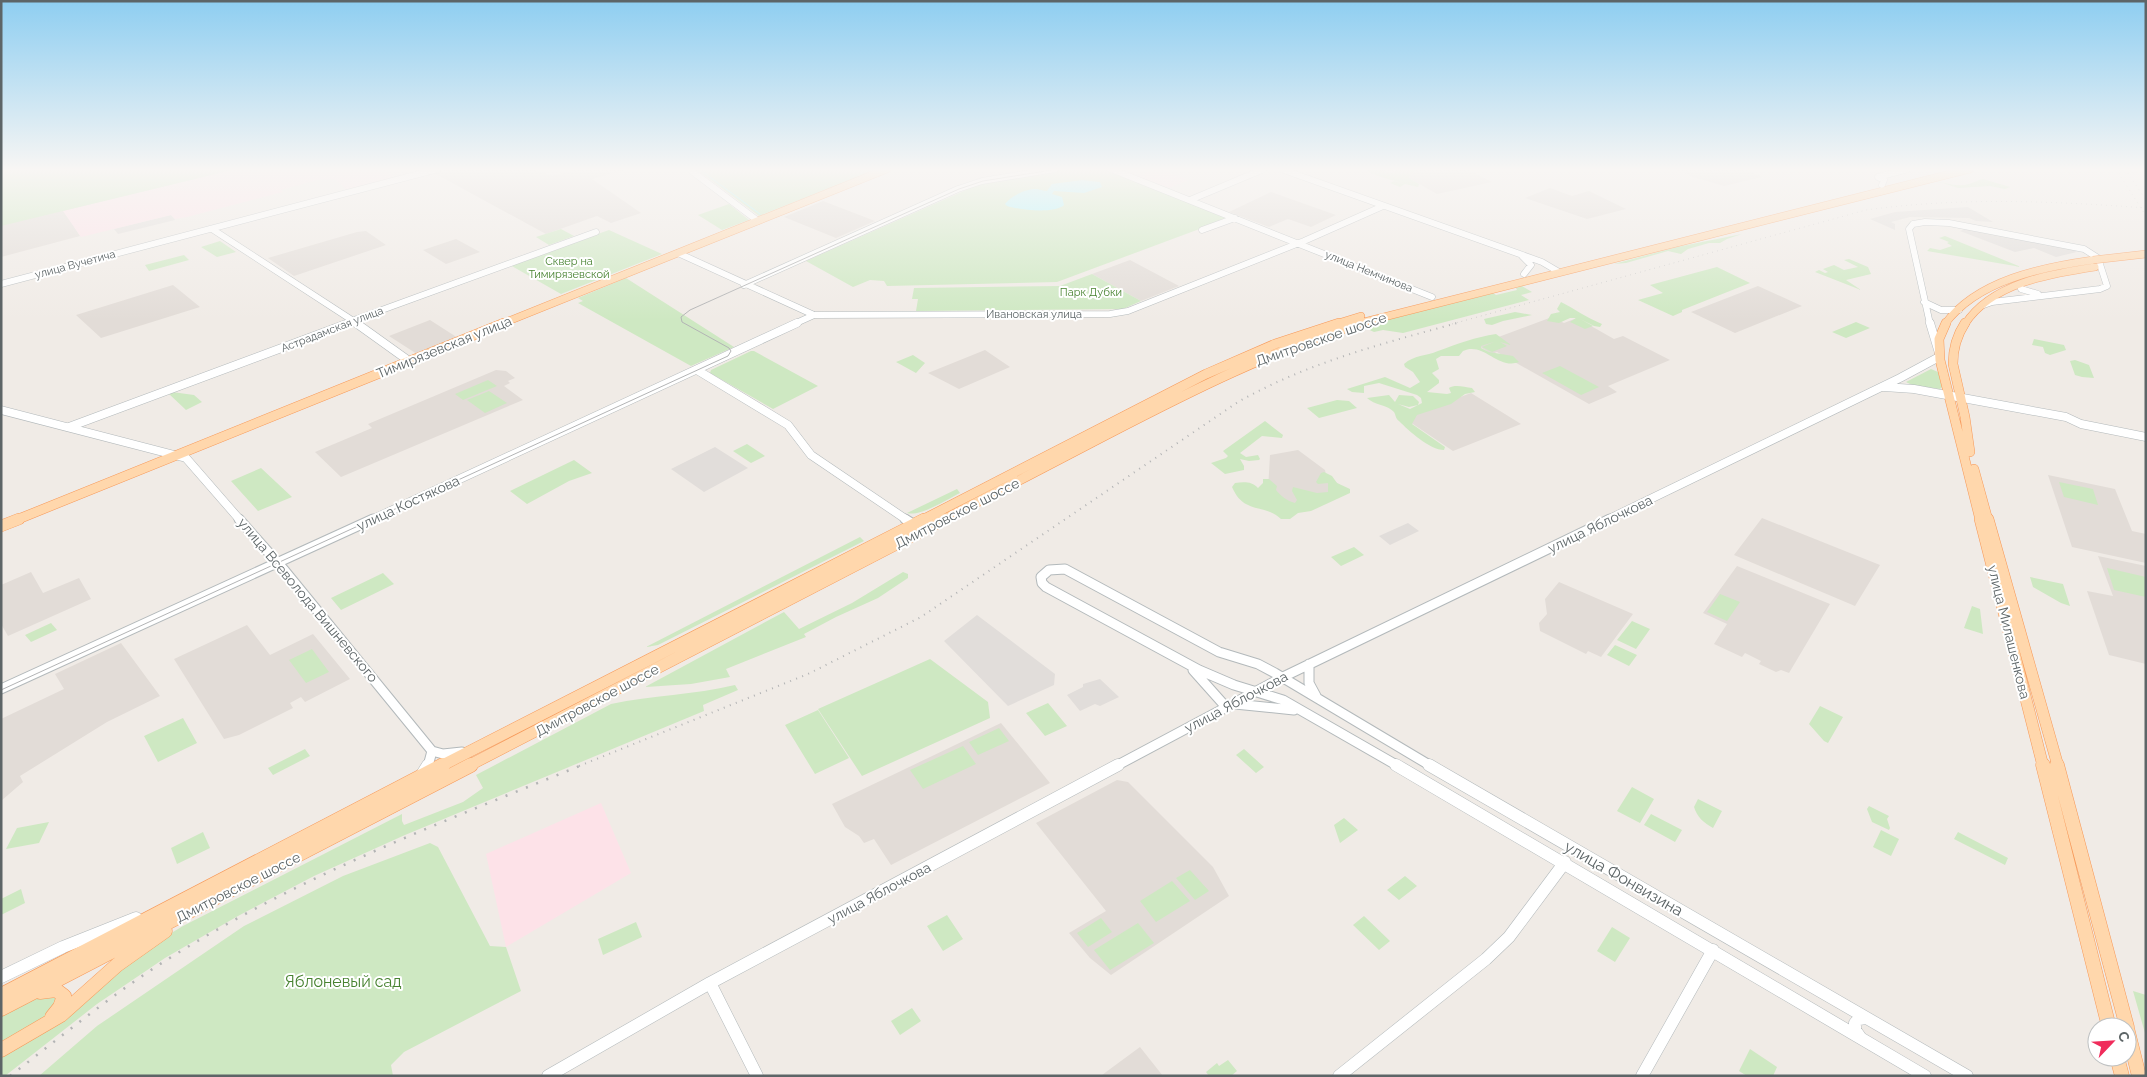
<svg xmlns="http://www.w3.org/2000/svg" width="2147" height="1077" viewBox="0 0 2147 1077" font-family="Raleway,sans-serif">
<rect width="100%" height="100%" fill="#f0ebe6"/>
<path fill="#e1ddda" d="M1968 207 1993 222 1976 221 1969 218 1910 217 1891 222 1895 224V230L1870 219 1895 212Z
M171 215 175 220 118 234 114 229Z
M1968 228 2071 249 2077 252 2056 257 2034 248 2015 252 1960 231Z
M715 447 748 468 704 492 671 469Z
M1408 523 1419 531 1390 545 1379 536Z
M977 615 1055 674 1054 685 1008 706 944 641Z
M1100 679 1119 697 1100 706 1095 704 1080 711 1067 695 1083 687V684Z"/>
<path fill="#e2dcd7" d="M1 169H236L64 211 80 236 1 257Z
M449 169H533L552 176 576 169H628L592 179 641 213 611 223 597 216 546 234 434 173Z
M1369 169H1467L1492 182 1437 194 1402 174 1393 177Z
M1676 169H1744L1762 177 1724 186 1693 177Z
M1550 188 1572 196 1589 191 1626 209 1587 219 1525 198Z
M1271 192 1336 215 1311 227 1288 219 1269 227 1229 212Z
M823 201 875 221 836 238 784 217Z
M366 231 386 245 294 276 268 258 357 232Z
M456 239 480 252 446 264 423 250Z
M1130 260 1179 286 1141 301 1092 274Z
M173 285 200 307 101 338 76 315Z
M1758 286 1802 306 1735 333 1691 312Z
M1552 317 1564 323 1577 318 1614 339 1623 336 1670 360 1608 386 1617 392 1589 404 1497 352 1492 354 1477 345Z
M430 320 458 338 417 354 389 336Z
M985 350 1010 367 959 389 928 373Z
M496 370 506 371 515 378 508 381 510 383 504 386 523 400 341 477 315 452 372 428 368 424Z
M1471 393 1521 424 1453 451 1404 418Z
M1298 450 1325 470 1326 475 1347 490 1294 512 1268 490 1270 455Z
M2048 475 2115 489 2132 531 2146 534V563L2072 547Z
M1762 518 1880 565 1855 606 1734 555Z
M2098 556 2146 566V664L2109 655 2087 591 2113 596Z
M1737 566 1830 604 1789 673 1781 670 1776 672 1759 664 1761 661 1745 653 1742 657 1714 644 1727 624 1703 613Z
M31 572 43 593 79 578 91 599 8 636 1 624V585Z
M1559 582 1633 614 1601 657 1588 651 1586 654 1540 631 1539 623 1547 614 1545 599Z
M247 625 270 655 313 634 350 679 305 702 301 697 290 703 293 708 239 735 224 739 174 659Z
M121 643 160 696 107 722 20 776 23 782 1 801V719L64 689 55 674Z
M1001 723 1050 783 891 865 874 839 864 843 859 836 845 827 832 804Z
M1117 780 1128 782 1213 867 1229 896 1111 975 1090 958 1069 933 1106 911 1036 823Z
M1140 1047 1163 1076H1101L1106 1072Z"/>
<path fill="#fde2e8" d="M236 169H383L395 178 348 191 335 179H321L281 190 283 192 187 217 175 219 171 215 81 237 63 211Z
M1154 169H1160L1189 180 1169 188 1137 176Z
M601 803 631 873 506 947 486 854Z"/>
<path fill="#cee8c2" d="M1 169H236L1 226Z
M696 169H878L759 216Z
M1060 169H1105L1229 218 1057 282 887 286 884 281 870 280 853 287 806 261 984 182Z
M1374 169 1391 173 1401 169H1418L1411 173 1409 178 1419 184 1418 187 1405 184 1400 187 1390 183 1394 181 1404 184C1391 179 1379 178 1367 171V170Z
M1983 179 2010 187 2005 189 1990 186 1958 188 1943 183H1936C1944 181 1949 185 1957 185 1970 186 1972 182 1983 179Z
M729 204 749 220 722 230 698 215Z
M561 229 574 236 549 245 536 237Z
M609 230 662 254 561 294 510 265Z
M1742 234 1727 239 1720 243H1709L1688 249 1681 254 1668 251 1626 263 1614 264 1677 247Z
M1945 236 2021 267 1927 251 1930 248 1940 250 1952 246 1947 243 1949 242 1939 238Z
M220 241 236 252 217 257 201 247Z
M184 255 189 260 149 271 145 265Z
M1849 259 1868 267 1871 274 1846 280 1861 290 1815 272 1819 270 1825 273 1828 272 1823 269 1834 265 1844 270 1858 267 1844 260Z
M1717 267 1750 283 1682 310V312L1673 316 1638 300 1663 293 1650 285Z
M1092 274 1141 301 1123 309 916 311 918 299H912L914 288 1060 286Z
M626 278 734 347 691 366 578 303 583 301 578 298Z
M1522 286 1532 292 1521 295 1529 300 1403 333 1383 330 1374 332 1361 326 1493 293 1496 295 1517 290 1516 288Z
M1561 302C1575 309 1587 318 1602 324L1600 327 1594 326 1580 319 1593 326 1585 329 1570 322 1576 318H1570L1559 323 1547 321 1551 314 1560 312 1557 309Z
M1515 312 1532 315 1503 321 1492 325 1486 324 1484 319Z
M1856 322 1870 328 1846 338 1832 332Z
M1496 334 1511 345 1500 342 1507 346 1492 352 1482 347 1494 342 1481 346V348L1489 352 1513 356 1519 362C1498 370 1483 341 1463 351L1459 356H1441L1436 359 1439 369 1432 373 1439 380V383L1427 392 1447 394 1451 393 1449 388C1455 384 1464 387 1472 388L1475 392 1465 394 1451 404 1417 415 1412 424 1445 447 1444 450C1430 450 1409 431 1399 421 1395 418 1396 415 1394 412 1388 405 1374 405 1367 398L1389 395 1395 402 1399 395 1413 396 1419 402 1418 405 1409 407 1398 404 1410 409 1422 403 1421 398 1417 395 1379 383 1364 386V393L1352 392 1347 389 1385 377 1410 388 1420 382 1413 372 1405 367 1404 364C1414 355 1426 356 1438 351 1457 344 1476 337 1496 334Z
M2034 339 2064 345 2066 350 2050 355 2045 353 2043 347 2032 345Z
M751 351H754L818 386 773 409 710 373 711 370Z
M913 355 925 363 916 373 896 362Z
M2075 360 2089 365 2094 378 2082 377 2075 375 2070 361Z
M1560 366 1599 387 1581 395 1542 373Z
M1931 369 1938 372 1942 387 1940 389 1912 385 1906 382Z
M488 380 497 386 463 400 455 394Z
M489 391 507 403 485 413 467 400Z
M172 392 194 395 202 402 186 410 168 393Z
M1337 400 1349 401 1357 408 1319 418 1307 408Z
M1265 421 1283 435 1282 438 1262 436 1240 453 1246 457 1258 455 1260 459 1259 460 1249 461 1240 459 1244 466V470L1225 474 1211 463 1226 458 1228 456 1223 451Z
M747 444 765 456 751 463 733 451Z
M574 460 592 473 569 481 527 504 510 491Z
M261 468 292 497 258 511 231 481Z
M1324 472 1332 476 1337 483 1350 489V493L1311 511 1298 513 1290 519H1281C1264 503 1244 515 1232 487L1235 483C1243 482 1252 481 1258 488L1263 483V479H1269L1277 486 1276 490C1281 496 1287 501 1295 503L1297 500 1292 491 1293 487 1317 493 1328 492V483L1318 484 1316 482 1321 473Z
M2059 482 2093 489 2098 505 2064 497Z
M957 489 960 493C948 499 920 517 907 513Z
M860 537 864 541 658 645 646 647Z
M1354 547 1364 555 1341 566 1331 557Z
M2107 568 2146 577V597L2114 590Z
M903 572 908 574V578L878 598 836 617 804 634 806 637 726 669 730 677 691 684 645 687 784 612 799 629 852 603Z
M383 573 394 584 341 610 331 598Z
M2030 577 2063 584 2070 606 2061 603 2033 587Z
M1720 594 1740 602 1727 621 1707 612Z
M1972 606 1980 609 1983 634 1964 628Z
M1632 621 1650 629 1636 649 1617 640Z
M51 623 57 630 31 642 25 635Z
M1615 645 1637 655 1629 666 1607 655Z
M312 649 329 672 306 683 289 660Z
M930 659 988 702 990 718 862 776 818 709Z
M735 685 738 690 703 705 704 711 405 835 314 876 238 916 165 958 97 1004 5 1076H1V1058L17 1048 158 941 183 926 402 814V821L404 825 463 802 483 788 476 775 611 704C652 695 694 695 735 685Z
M1048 703 1067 726 1045 736 1026 713Z
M1820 706 1843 717 1828 743 1824 741 1809 724Z
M818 710 849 758 815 774 785 725Z
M183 718 197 743 158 762 144 736Z
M999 728 1009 741 978 755 969 742Z
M963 746 976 764 923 789 910 770Z
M305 749 310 756 273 775 268 768Z
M1244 749 1264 767 1256 773 1236 755Z
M1632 787 1654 799 1640 823 1617 811Z
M1698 799 1722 811 1713 828C1704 823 1697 817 1694 807Z
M1869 806 1889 816 1887 819 1890 828 1889 830 1872 822 1867 809Z
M1651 814 1682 830 1675 842 1644 825Z
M1344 818 1358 830 1340 843 1334 825Z
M49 822 39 843 6 849 17 828Z
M1881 830 1899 839 1891 856 1873 847Z
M203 832 210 848 177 864 171 848Z
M1958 832 2008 858 2005 865 1954 839Z
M430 843 438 847 490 946 506 947 521 991 404 1052 391 1065 393 1076H39L97 1026 244 926 343 876Z
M1190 870 1209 891 1195 900 1176 878Z
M1405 876 1417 886 1399 900 1387 890Z
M1172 881 1190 901 1156 922 1140 901Z
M21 889 25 903 1 915V899Z
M947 915 963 939 943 951 927 926Z
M1364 916 1390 941 1379 950 1353 925Z
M1101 918 1112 932 1088 947 1077 933Z
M636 922 642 937 603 955 598 939Z
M1138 923 1154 943 1110 970 1094 950Z
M1612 927 1630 938 1615 962 1597 951Z
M2133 991 2146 995V1033H2145Z
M45 994 58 998 50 1014 1 1043V1015Z
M912 1008 921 1021 900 1035 891 1021Z
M1750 1049 1777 1067 1773 1076H1747L1739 1071Z
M1228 1060 1237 1071 1231 1076H1209L1206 1072 1217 1063 1219 1066Z"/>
<path fill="#a7f5ff" d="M1082 180 1100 182 1102 187 1084 193 1054 191 1052 194 1062 197 1064 205C1054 214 1020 210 1007 206L1005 204C1010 197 1025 189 1035 189 1039 189 1043 191 1047 191L1052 184Z"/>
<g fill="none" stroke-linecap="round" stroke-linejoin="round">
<path stroke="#a7f5ff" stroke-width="1" d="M699 169 760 214"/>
<defs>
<path id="minor-far3" d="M689 169 758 221
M1111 169 1432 297
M1281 169 1542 262 1559 272
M1878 177 1908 169
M1878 177 1884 180 1882 185
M1190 200 1264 169
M212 229 358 324
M1202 230 1235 218
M678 253 814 315 1110 314 1128 311 1304 241 1383 206
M1522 256 1531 265 1524 274
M1 284 438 169
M2020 284 2021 289 2038 294
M744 285 958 189 982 181 1055 169
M1924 302 1941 310H1959
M347 324 357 319 596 232
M794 324 814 315
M1930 324 1909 229 1913 224 1925 222 1949 223 2084 249 2098 258 2107 286 2100 289 1992 302 1981 306"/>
<path id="minor-far2" d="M356 323 409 361
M1930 323 1939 353
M697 370 788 425 811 455 907 520
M1884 387 1914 389 2066 417 2081 424 2146 437
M1 410 186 458 240 520
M69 427 349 323
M371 520 797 323
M1607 520 1900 378 1939 357"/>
<path id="minor-far1" d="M239 519 285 571 432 751 443 754 462 752
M905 519 913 524
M1309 664V683L1316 696
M1193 670 1226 707
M1 689 373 519
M1235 704 1294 710
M428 766 432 751
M1116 766 1283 677 1610 519
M1398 766 1283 700 1234 685 1199 670 1046 587 1042 583 1041 577 1049 570 1065 569 1219 652 1258 664 1275 673 1431 766"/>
<path id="minor" d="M1396 765 1925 1076
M1429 765 1967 1076
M423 773 428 765
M1 977 63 947 136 918
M710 983 757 1076
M1860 1037 1855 1030V1023L1859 1019 1866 1018
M548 1076 710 983 1118 765
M1339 1076 1486 959 1509 937 1565 862
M1642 1076 1713 950"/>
<path id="major-far3" d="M501 324 887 169
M1335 324 1361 316
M1356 324 1970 169
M1945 324C1977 280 2043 267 2093 260
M1965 324C1992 283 2049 274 2095 267"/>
<path id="major-far2" d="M1946 323 1939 339 1940 360 1980 520
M1965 323C1957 335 1953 349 1953 364L1965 417 1970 452
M1974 469 1988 520
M16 520 504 323
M922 520 1206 374 1275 344 1339 323
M943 520C998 491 1053 463 1108 434 1189 392 1272 350 1361 323"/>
<path id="major-far1" d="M1980 519 2043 766
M1988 519 2058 766
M1 526 19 519
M441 766 924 519
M468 766 945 519"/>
<path id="major" d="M2043 765 2109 1027
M2057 765 2127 1027
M40 992 56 990 64 996 60 1007 52 1017
M1 995 443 765
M1 1009 471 765
M2127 1028 2139 1076
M1 1050 61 1015 117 965 165 931
M2117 1057 2122 1076"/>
</defs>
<use href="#minor-far3" stroke="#b3b9bb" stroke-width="7"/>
<use href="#minor-far2" stroke="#b3b9bb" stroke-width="9"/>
<use href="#minor-far1" stroke="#b3b9bb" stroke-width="11"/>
<use href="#minor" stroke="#b3b9bb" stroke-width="13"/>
<use href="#major-far3" stroke="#f79858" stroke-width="8"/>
<use href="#major-far2" stroke="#f79858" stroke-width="10"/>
<use href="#major-far1" stroke="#f79858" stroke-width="12"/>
<use href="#major" stroke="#f79858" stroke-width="15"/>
<use href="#minor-far3" stroke="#fff" stroke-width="6"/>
<use href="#minor-far2" stroke="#fff" stroke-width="8"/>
<use href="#minor-far1" stroke="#fff" stroke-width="9"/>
<use href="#minor" stroke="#fff" stroke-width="12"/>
<use href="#major-far3" stroke="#ffd7ac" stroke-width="7"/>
<use href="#major-far2" stroke="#ffd7ac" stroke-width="9"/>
<use href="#major-far1" stroke="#ffd7ac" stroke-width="11"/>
<use href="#major" stroke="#ffd7ac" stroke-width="14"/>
<path stroke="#b3b4b5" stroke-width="1" d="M1 690 728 356 731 351 729 348 682 322 681 317 690 310 959 189 983 181 1058 169"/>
<path stroke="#b3b4b5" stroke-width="1" stroke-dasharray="0.5 4.5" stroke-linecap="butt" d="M2116 169 2146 216
M2125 169 2146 200
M1452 324 1866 210C1960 197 2052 201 2146 208"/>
<path stroke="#b3b4b5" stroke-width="2" stroke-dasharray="1 5.5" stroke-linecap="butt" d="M579 766 808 674 921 617 1238 402C1307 363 1381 344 1457 323"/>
<path stroke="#b3b4b5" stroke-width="2.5" stroke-dasharray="2 9" stroke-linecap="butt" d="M10 1076C61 1037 111 995 165 961 295 878 440 823 582 765"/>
<defs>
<path id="major-bridge" d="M2093 260 2146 254"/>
</defs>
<use href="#major-bridge" stroke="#f79858" stroke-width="8" stroke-linecap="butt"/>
<use href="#major-bridge" stroke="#ffd7ac" stroke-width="7"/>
</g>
<linearGradient id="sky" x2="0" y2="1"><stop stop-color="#8ecef1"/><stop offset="0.53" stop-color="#f8f6f4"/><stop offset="1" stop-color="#f8f6f4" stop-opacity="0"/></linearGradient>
<rect width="2147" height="320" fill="url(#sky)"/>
<g text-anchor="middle" stroke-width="4" stroke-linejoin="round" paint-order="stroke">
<g font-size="11" fill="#478230" stroke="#fff">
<text x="569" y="265">Сквер на<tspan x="569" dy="13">Тимирязевской</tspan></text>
<text x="1091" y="296">Парк Дубки</text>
</g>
<g font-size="11" fill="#5d6567" stroke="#fff">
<text transform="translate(75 264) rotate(-15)" y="4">улица Вучетича</text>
<text transform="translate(1369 271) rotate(22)" y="4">улица Немчинова</text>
<text x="1034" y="318">Ивановская улица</text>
<text transform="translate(332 329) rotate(-21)" y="4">Астрадамская улица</text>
</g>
<g font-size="14" fill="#5d6567" stroke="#fff">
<text transform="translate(1321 339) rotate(-19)" y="5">Дмитровское шоссе</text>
<text transform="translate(444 347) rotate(-22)" y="5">Тимирязевская улица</text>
<text transform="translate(408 503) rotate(-25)" y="5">улица Костякова</text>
<text transform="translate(957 513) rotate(-27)" y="5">Дмитровское шоссе</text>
<text transform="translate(1600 524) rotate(-26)" y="5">улица Яблочкова</text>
<text transform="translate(308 600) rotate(50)" y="5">улица Всеволода Вишневского</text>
<text transform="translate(2009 632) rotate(76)" y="5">улица Милашенкова</text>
<text transform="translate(597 700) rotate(-28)" y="5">Дмитровское шоссе</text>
<text transform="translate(1236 702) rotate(-28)" y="5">улица Яблочкова</text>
<text transform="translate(238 887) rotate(-27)" y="5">Дмитровское шоссе</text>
<text transform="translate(879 893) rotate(-28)" y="5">улица Яблочкова</text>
</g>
<g font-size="16" fill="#5d6567" stroke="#fff">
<text transform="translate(1624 878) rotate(30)" y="6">улица Фонвизина</text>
</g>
<g font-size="16" fill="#478230" stroke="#fff">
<text x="343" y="987">Яблоневый сад</text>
</g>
</g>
<rect width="2147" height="1077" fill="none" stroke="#5d6567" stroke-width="5"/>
<g transform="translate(2112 1042) rotate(65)"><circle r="24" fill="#ffffff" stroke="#bec1c2"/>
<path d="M0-4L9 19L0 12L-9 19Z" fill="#f02c5b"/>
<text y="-8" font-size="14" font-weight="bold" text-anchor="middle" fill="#5d6567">С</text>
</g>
</svg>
